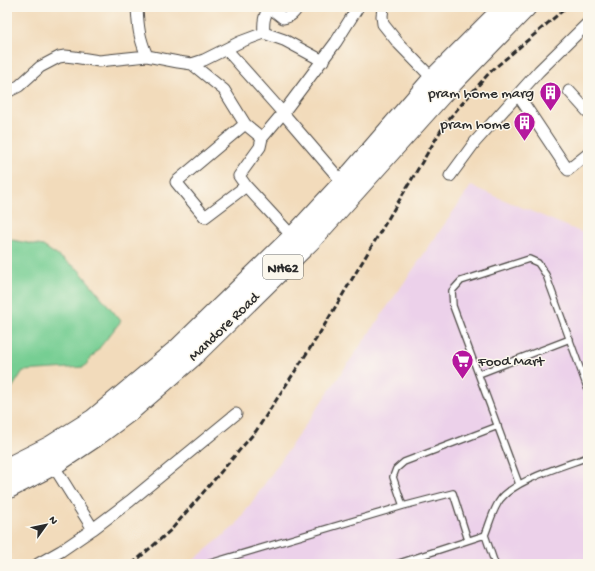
<svg xmlns="http://www.w3.org/2000/svg" width="595" height="571" viewBox="0 0 595 571" font-family="'Gochi Hand',sans-serif">
<rect width="100%" height="100%" fill="#fbf7ec"/>
<filter id="ink" filterUnits="userSpaceOnUse"><feTurbulence type="fractalNoise" baseFrequency=".025" numOctaves="2"/><feDisplacementMap in="SourceGraphic" scale="8" xChannelSelector="R" yChannelSelector="G"/><feConvolveMatrix kernelMatrix="1 2 1 2 8 2 1 2 1" color-interpolation-filters="sRGB"/></filter>
<filter id="wash" filterUnits="userSpaceOnUse"><feTurbulence type="fractalNoise" baseFrequency=".012" numOctaves="4" result="noise"/><feDisplacementMap in="SourceGraphic" scale="16" xChannelSelector="R" yChannelSelector="G"/><feGaussianBlur stdDeviation="0.9" result="paint"/><feColorMatrix in="noise" values="0 0 0 0 0 0 0 0 0 0 0 0 0 0 0 0 0 1.4 0 .05"/><feComposite in="paint" operator="in"/></filter>
<g filter="url(#wash)">
<rect width="100%" height="100%" fill="#f2dbbb"/>
<path fill="#ecd1ea" d="M471 186 588 235V564H189L236 525Z"/>
<path fill="#76ce93" stroke="#507c5f" d="M7 239 43 246 78 269 121 321 84 367 23 371 7 396Z"/>
</g>
<g filter="url(#ink)">
<g fill="none" stroke-linecap="round" stroke-linejoin="round">
<defs>
<path id="lane" d="M479 374 570 339
M519 484 453 306 452 291 461 281 529 259 538 263 546 275 588 390
M403 506 393 477 396 469 404 462 498 426
M485 535C489 525 492 513 498 503 510 481 564 466 588 457
M207 564 403 506 453 493 468 540
M396 564 485 535 495 564"/>
<path id="street" d="M137 7C138 27 139 37 147 56L178 62 192 64 224 90 245 124 262 138 283 113 226 49
M269 7 283 18C291 17 294 13 298 7
M383 7 382 16 383 24 399 44 433 79
M264 33C263 22 264 17 269 7
M192 64 204 60 240 42 264 33 284 40 323 61
M569 91 588 112
M7 92 19 86 40 67 59 57 65 56 74 57 99 61 147 56
M518 95 568 170 588 154
M245 124 176 182 205 217 246 186
M262 138 260 147 239 176 246 186 293 237
M450 176 475 142 539 71 588 23
M343 183 283 113 336 42 358 7
M53 465 93 529 130 501 236 414
M38 564 61 551 93 529"/>
<path id="highway" d="M7 468 51 446 94 419 179 348 293 237 343 183 433 79 505 7
M7 489 53 465 95 437 130 411 191 358 312 239 450 85 526 7"/>
</defs>
<use href="#lane" stroke="#494541" stroke-width="8"/>
<use href="#street" stroke="#494541" stroke-width="13"/>
<use href="#highway" stroke="#494541" stroke-width="22"/>
<use href="#lane" stroke="#fff" stroke-width="5.5"/>
<use href="#street" stroke="#fff" stroke-width="11"/>
<use href="#highway" stroke="#fff" stroke-width="20"/>
<path stroke="#2b2b2b" stroke-width="3" stroke-dasharray="6 3" stroke-linecap="butt" d="M132 564 171 530 256 431 318 336 446 122 490 72 567 7"/>
</g>
</g>
<defs>
<symbol id="building-pin" viewBox="-11 -11 22 30"><path d="M0 17L-7.5 6A9.5 9.5 0 1 1 7.5 6Z" fill="#b5179e" stroke="#fbf7ec"/><path d="M-4-6H4V6H1V3H-1V6H-4ZM-2.5-4.3h1.7v1.8h-1.7ZM.8-4.3h1.7v1.8H.8ZM-2.5-1h1.7V.8h-1.7ZM.8-1h1.7V.8H.8Z" fill="#fff"/></symbol>
<symbol id="supermarket-pin" viewBox="-11 -11 22 30"><path d="M0 17L-7.5 6A9.5 9.5 0 1 1 7.5 6Z" fill="#b5179e" stroke="#fbf7ec"/><path d="M-6-5.5h2.5l.6 2H6L4.5 2H-2.5L-4.4-4H-6ZM-1.5 3.2a1.3 1.3 0 1 0 .1 0ZM3 3.2a1.3 1.3 0 1 0 .1 0Z" fill="#fff"/></symbol>
</defs>
<g fill-rule="evenodd">
<use href="#building-pin" x="538" y="80" width="25" height="34"/>
<use href="#building-pin" x="512" y="110" width="25" height="34"/>
<use href="#supermarket-pin" x="450" y="348" width="25" height="34"/>
</g>
<g text-anchor="middle" stroke-width="3" stroke-linejoin="round" paint-order="stroke">
<rect fill="#fbf7ec" stroke="#696865" stroke-width="1" x="263" y="255" width="40" height="24" rx="3"/>
<g font-size="14" font-weight="bold" fill="#2b2b2b">
<text x="283" y="272">NH62</text>
</g>
<g font-size="15" fill="#2b2b2b" stroke="#fbf7ec" text-anchor="end">
<text x="534" y="97">pram home marg</text>
<text x="510" y="128">pram home</text>
<text x="478" y="365" text-anchor="start">Food Mart</text>
</g>
<g font-size="15" fill="#2b2b2b" stroke="#fbf7ec">
<text transform="translate(223 326) rotate(-44)" y="5">Mandore Road</text>
</g>
</g>
<rect width="595" height="571" fill="none" stroke="#fbf7ec" stroke-width="24"/>
<g transform="translate(46 525) rotate(57)" stroke="#fbf7ec" stroke-width="3" paint-order="stroke">
<path d="M0-3L7 15L0 10L-7 15Z" fill="#2b2b2b"/>
<text y="-6" font-size="11" font-weight="bold" text-anchor="middle" fill="#2b2b2b">N</text>
</g>
</svg>
